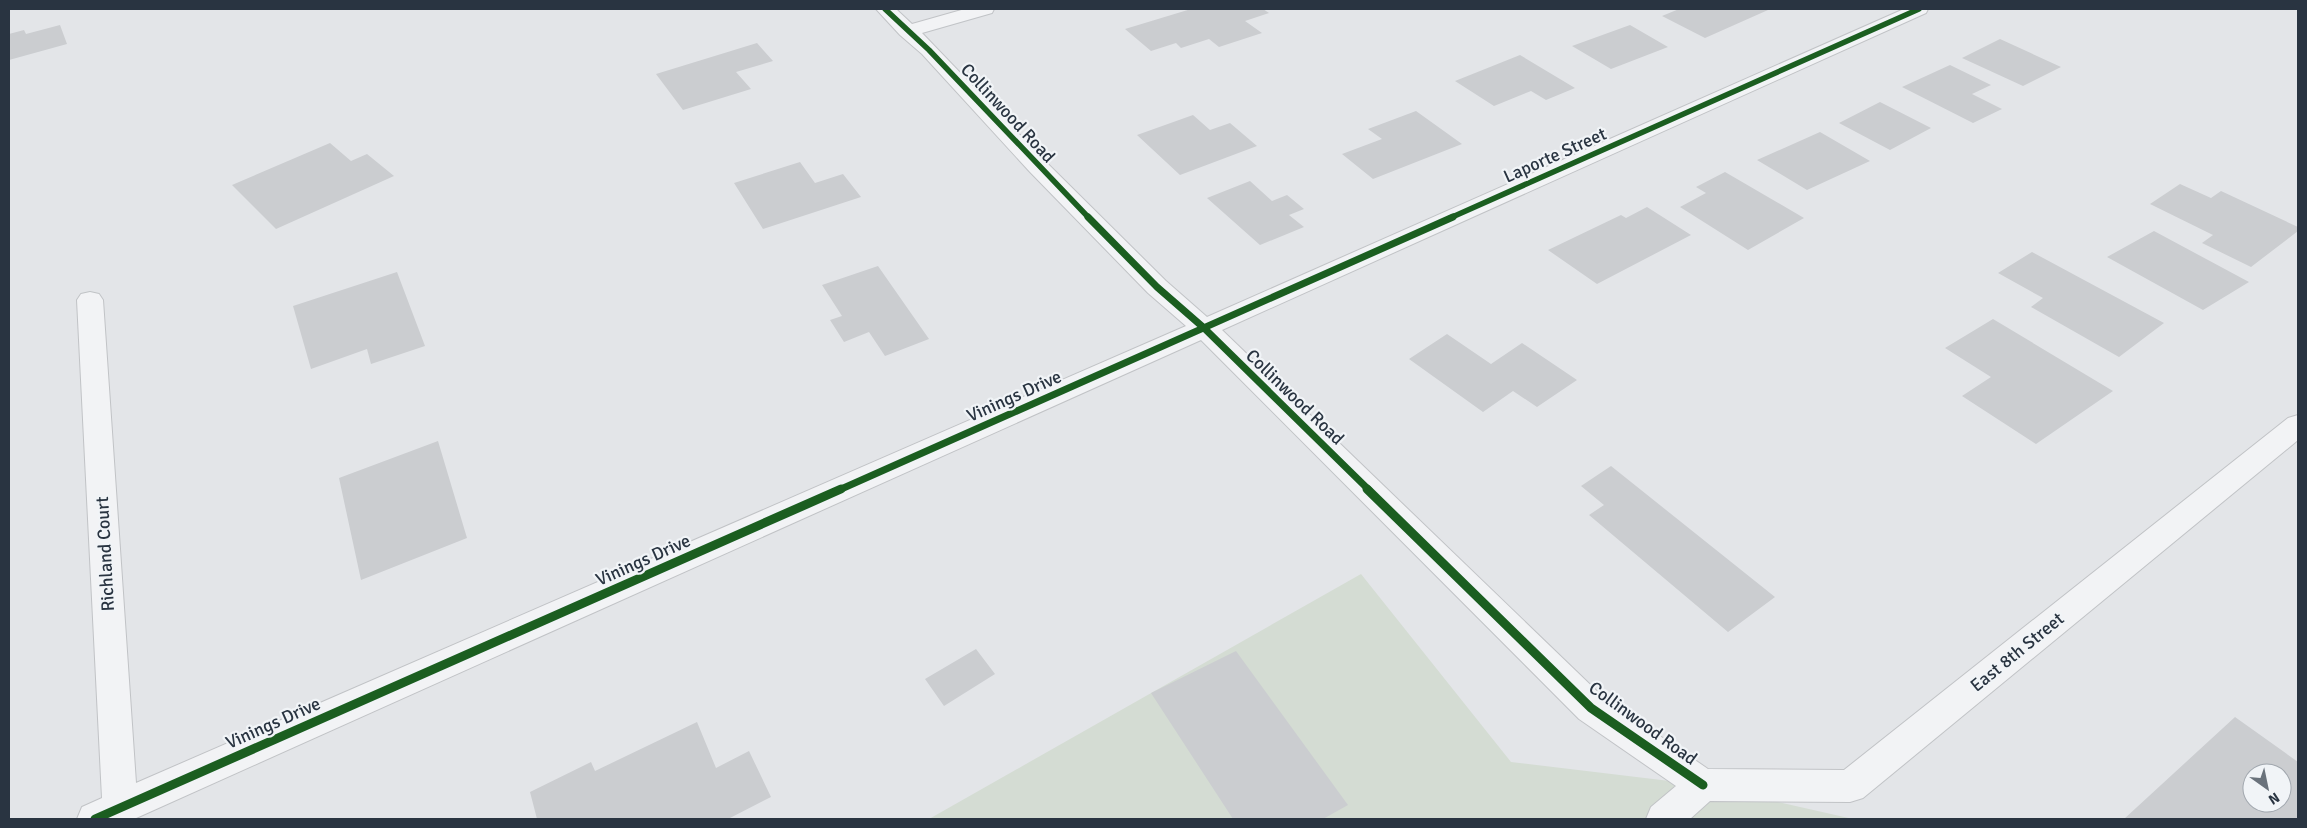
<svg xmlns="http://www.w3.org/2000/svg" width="2307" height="828" viewBox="0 0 2307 828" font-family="Signika,sans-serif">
<rect width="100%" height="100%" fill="#e3e5e8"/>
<path fill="#d4dcd3" d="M1361 574 1511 762 1703 785 1853 819H929Z"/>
<path fill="#cbcdd0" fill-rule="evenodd" d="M1191 9H1263L1269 13 1245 21 1262 33 1219 47 1209 39 1181 48 1176 43 1151 51 1125 29Z
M1679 9H1765L1768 10 1705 38 1662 16Z
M60 25 67 44 9 60V34L24 30 26 34Z
M1630 25 1668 47 1611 69 1572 46Z
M2000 39 2061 67 2023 86 1962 58Z
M757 43 773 61 736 72 751 89 683 110 656 74Z
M1520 55 1575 88 1546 100 1531 91 1494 106 1455 81Z
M1950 65 1991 85 1972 94 2002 109 1973 123 1902 87Z
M1880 102 1931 128 1890 150 1839 123Z
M1416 111 1462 144 1373 179 1342 154 1382 139 1368 129Z
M1193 115 1210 130 1230 123 1257 146 1180 175 1137 135Z
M1820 132 1870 161 1807 190 1757 160Z
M330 143 351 161 367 154 394 176 276 229 232 185Z
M800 162 815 183 843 174 861 197 763 229 734 183Z
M1725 172 1804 218 1748 250 1680 207 1706 193 1696 187Z
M1250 181 1272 201 1287 195 1304 209 1289 215 1304 227 1260 245 1207 198Z
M2180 184 2211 198 2221 191 2298 227V231L2251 267 2202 243 2213 235 2150 204Z
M1647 207 1691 235 1597 284 1548 250 1621 215 1626 218Z
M2154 231 2249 282 2203 310 2107 257Z
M2032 252 2164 323 2119 357 2031 307 2043 298 1998 273Z
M878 266 929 339 885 356 869 332 844 342 830 320 842 316 822 285Z
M397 272 425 346 371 364 367 349 311 369 293 306Z
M1993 319 2113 391 2036 444 1962 396 1991 377 1945 348Z
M1447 334 1491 364 1522 343 1577 380 1537 407 1513 391 1483 412 1409 359Z
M438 441 467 538 361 580 339 478Z
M1611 466 1775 597 1728 632 1589 515 1604 505 1581 486Z
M976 649 995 674 944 706 925 679Z
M1236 651 1348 805 1323 819H1233L1151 693Z
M2235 717 2298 762V819H2124ZM2252 773H2282V803H2252Z
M697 722 716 768 749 751 771 797 728 819H537L530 792 591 762 595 771Z"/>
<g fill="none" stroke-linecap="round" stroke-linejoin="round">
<defs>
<path id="minor" d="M876 9H896L912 24 965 9H994L992 13 922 33 1046 162 1166 281 1207 317 1904 9H1928L1926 13 1222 330 1603 697 1708 769 1844 770 2288 418 2298 415V440L1863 798 1850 802 1710 801 1690 819H1646L1651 807 1676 786 1579 719 1201 340 134 819H77L82 807 102 798 77 300 81 294 90 292 99 294 103 300 136 783 1186 326 1148 293 1030 172 922 54 900 35Z"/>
</defs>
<use href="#minor" stroke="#c1c3c6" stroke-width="2"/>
<use href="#minor" fill="#f2f3f5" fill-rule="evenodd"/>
<defs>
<path id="cycleway-far2" d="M885 9 929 50 1089 218
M1450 218 1919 9"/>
<path id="cycleway-far1" d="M1088 217 1157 287 1204 328 1369 490
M839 490 1453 217"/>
<path id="cycleway" d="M1367 489 1591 708 1703 785
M95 819 841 489"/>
</defs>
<use href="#cycleway-far2" stroke="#f1f4f7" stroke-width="8"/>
<use href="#cycleway-far1" stroke="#f1f4f7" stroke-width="10"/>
<use href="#cycleway" stroke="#f1f4f7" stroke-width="12"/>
<use href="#cycleway-far2" stroke="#1b5e20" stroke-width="5.5"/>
<use href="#cycleway-far1" stroke="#1b5e20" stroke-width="7"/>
<use href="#cycleway" stroke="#1b5e20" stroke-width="9"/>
</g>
<g text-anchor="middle" stroke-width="4.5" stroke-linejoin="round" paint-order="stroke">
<g font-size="18" fill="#293441" stroke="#f1f4f7">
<text transform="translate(1008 113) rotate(47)" y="6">Collinwood Road</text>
<text transform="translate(1555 155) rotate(-24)" y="6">Laporte Street</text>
<text transform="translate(1014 396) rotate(-24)" y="6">Vinings Drive</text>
<text transform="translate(1295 397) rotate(44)" y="6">Collinwood Road</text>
<text transform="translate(105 554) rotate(-93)" y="6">Richland Court</text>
<text transform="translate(643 560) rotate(-24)" y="6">Vinings Drive</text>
<text transform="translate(2017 652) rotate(-39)" y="6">East 8th Street</text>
<text transform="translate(273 723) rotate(-24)" y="6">Vinings Drive</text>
<text transform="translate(1643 723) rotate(36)" y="6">Collinwood Road</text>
</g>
</g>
<rect width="2307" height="828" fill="none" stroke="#293441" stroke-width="20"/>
<g transform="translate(2267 788) rotate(147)"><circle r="24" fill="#f1f4f7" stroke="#a1a7ae"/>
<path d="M0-4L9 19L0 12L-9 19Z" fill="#6a727b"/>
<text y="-8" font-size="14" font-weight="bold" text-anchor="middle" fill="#293441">N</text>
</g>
</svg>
